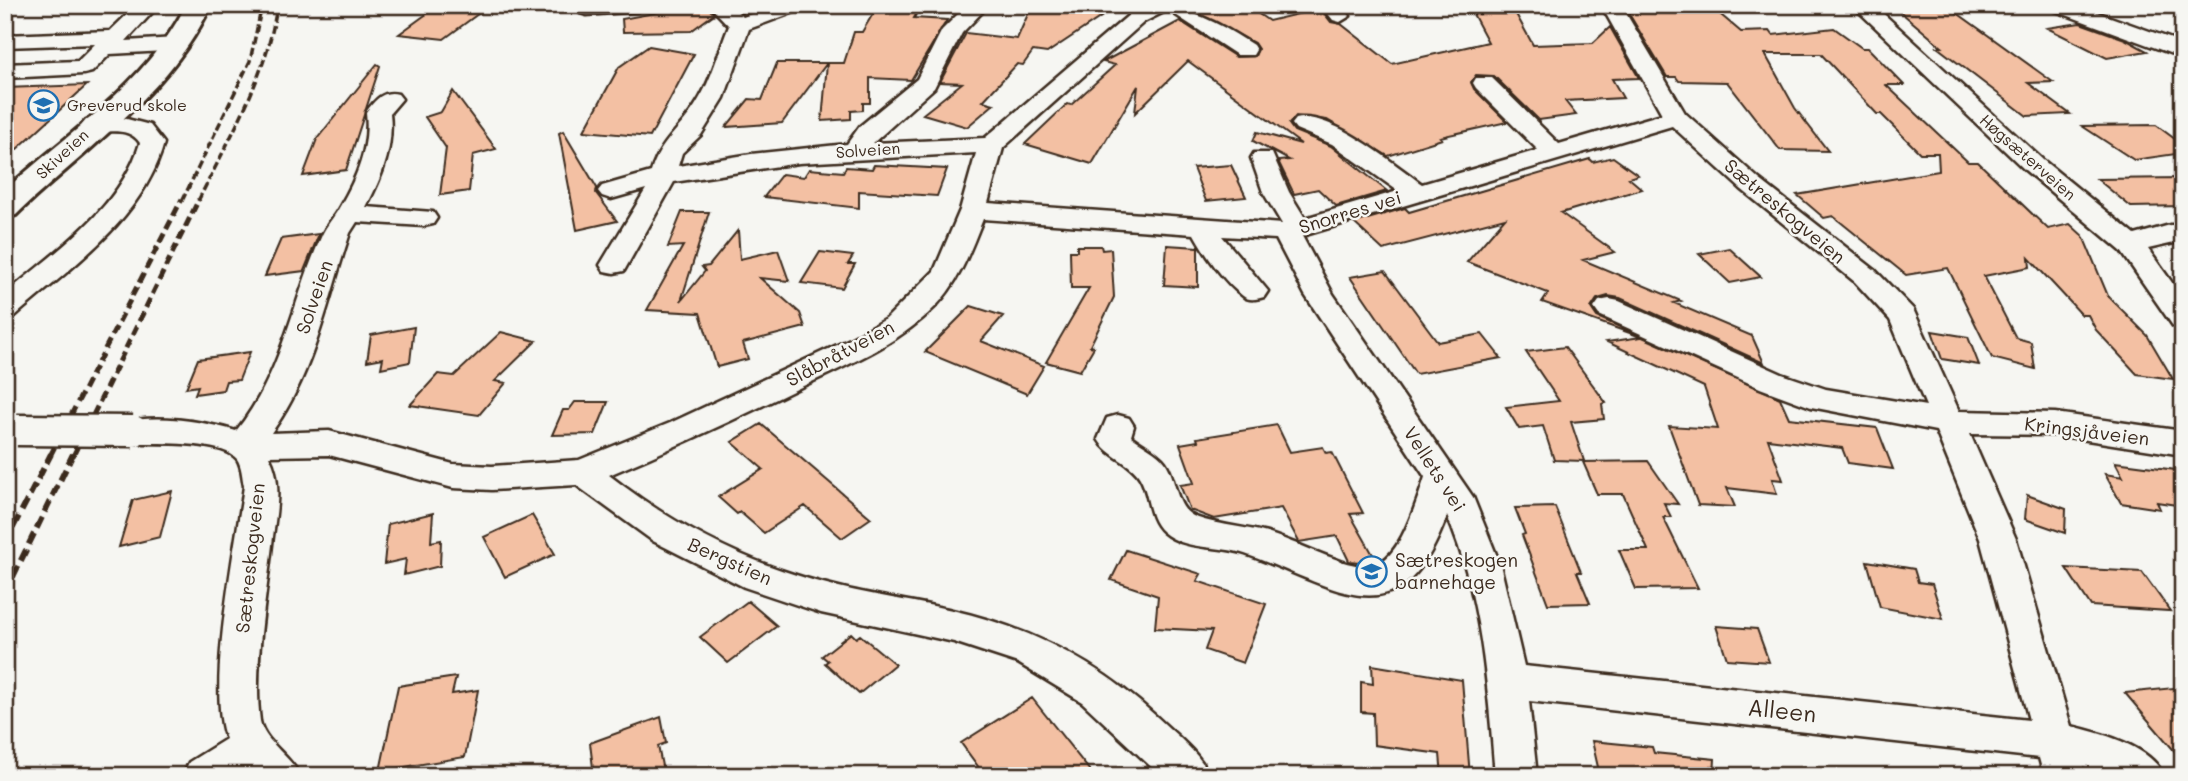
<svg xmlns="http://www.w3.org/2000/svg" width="2188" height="781" viewBox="0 0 2188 781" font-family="Mali,sans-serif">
<rect width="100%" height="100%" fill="#f6f6f2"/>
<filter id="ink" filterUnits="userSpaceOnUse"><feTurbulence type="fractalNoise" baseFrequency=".0143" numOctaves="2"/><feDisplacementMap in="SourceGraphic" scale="14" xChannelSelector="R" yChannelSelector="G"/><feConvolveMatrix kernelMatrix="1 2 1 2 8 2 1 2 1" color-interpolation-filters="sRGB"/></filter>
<g filter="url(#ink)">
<path fill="#f3c0a3" stroke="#3b2a1e" stroke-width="2" d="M439 5H490L444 39 399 34Z
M697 5H706L714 14 691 31 623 32 622 19Z
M1032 5 1113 9 1047 53 1033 51 1023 65 1017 64 983 101 994 104 967 127 923 114 962 83 940 82 966 33 1017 39Z
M1209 5H1230L1235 9 1247 6 1269 21 1310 11 1323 12 1331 22 1341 24 1392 64 1488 42 1473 14H1516L1533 45 1593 43 1610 27 1639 78 1612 79 1623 98 1565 101 1576 115 1539 120 1494 76 1476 75 1471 82 1474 89 1507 122 1440 137 1442 139 1388 156 1327 120 1296 116 1289 124 1294 131 1331 146 1387 191 1336 206 1318 189 1294 194 1278 161 1289 160 1253 141 1257 132 1301 144 1188 61 1135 113 1138 86 1092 164 1025 144 1067 104 1071 105 1115 65 1103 62 1180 21 1236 57 1255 56 1258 49 1254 43 1196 12Z
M1904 5H1946L2053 82 2028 83 2070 114 2027 116 1937 47H1942L1897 9H1908Z
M877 7 919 9 914 18 947 20 911 80 870 78V103H863V110L851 111V119L822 121 827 63H844L854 32H862Z
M1715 10 1741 32 1770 31 1773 35 1834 28 1862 48H1868L1904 85H1886L1968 162H1978L2048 229 2070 224 2083 236 2108 296 2147 335 2173 379 2137 374 2096 330 2088 315H2082L2029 258 2030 267 1984 276 2016 338 2031 342 2035 369 1992 358 1948 268 1906 275 1833 216 1824 218 1797 195 1939 171 1938 153H1920L1881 114H1877L1821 54H1765L1795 108 1828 151 1780 150 1727 82 1679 81 1676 77H1667L1629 14 1633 11Z
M2080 23 2125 39 2147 51 2107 58 2047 28Z
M649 46 694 54 650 137 584 131 619 67Z
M777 63H827L782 123 726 127 749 99 762 100Z
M377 64 380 66 346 170 303 176 317 139Z
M87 85 63 107 5 160V88Z
M453 91 496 149 473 155 469 191 440 195 446 148 425 117 441 112Z
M2156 125 2183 145V153L2134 160 2082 126Z
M563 131 597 188 596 193 617 221 577 230 559 133Z
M1613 157 1638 175 1629 178 1642 189 1561 213 1615 252 1583 260 1681 301 1674 303 1752 336 1764 363 1620 298 1608 296 1597 299 1591 308 1597 317 1780 398 1789 418 1877 428 1893 469 1848 463 1842 448 1768 439 1783 480 1772 479 1777 494 1727 488 1735 507 1698 505 1669 426 1718 429 1704 387 1607 342 1641 337 1542 302 1548 293 1467 262 1505 218 1383 250 1354 223 1405 208 1409 212 1590 159 1593 162Z
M874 165 947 169 937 196 859 191V208L764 197 782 174 804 177 809 169 843 172 846 167 872 169Z
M1231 165 1246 197 1206 201 1193 168Z
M2183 178V206L2131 207 2097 179Z
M682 212H709L681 301 705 271 702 267 709 266 738 230 740 259 778 250 789 281 760 278 800 313 805 327 743 343 748 359 717 367 700 313 647 310 683 246 668 247Z
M319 234 304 271 265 276 281 239Z
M1167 245 1198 247V287L1164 285Z
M1077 246H1101L1102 250 1111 249 1114 297 1090 346 1094 347 1080 371 1046 362 1089 288H1071L1070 251H1077Z
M1729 248 1761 277 1730 283 1699 254Z
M820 252 853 256 848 264H855L842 288 801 283Z
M1385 271 1438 342 1482 334 1501 358 1416 374 1350 277Z
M971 306 1003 316 981 341 1044 366 1027 394 925 352Z
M414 327 410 362 381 368 383 358 367 361 371 335Z
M1932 331 1968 337 1979 365 1942 359Z
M501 332 536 341 495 381 506 383 479 415 410 405 438 374 454 376Z
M1565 347 1606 403 1602 404 1604 419 1571 422 1584 461 1554 460 1543 426 1519 429 1506 407 1559 401 1526 352Z
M250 352 239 380 226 381 223 390 195 394 198 386 186 388 198 359Z
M575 402H608L595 434 552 435 563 410H569Z
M761 424 802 459 871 518 842 538 805 506 764 533 740 512 737 514 718 497 763 469 732 442Z
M1277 425 1290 452 1323 447 1326 453 1332 452 1363 513 1350 514 1376 560 1369 563 1349 561 1337 536 1299 542 1281 508 1214 519 1190 510 1180 485 1194 483 1180 444 1198 441 1197 438Z
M1648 461 1678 504 1664 503 1671 517H1663L1698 588 1636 589 1619 550H1648L1623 494H1597L1583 462Z
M2115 462 2183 471V506L2157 502 2160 509 2121 503 2105 474 2123 477Z
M172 491 160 537 119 547 133 500Z
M2027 495 2066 509 2065 533 2025 519Z
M1555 507 1581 572H1577L1590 603 1548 604 1522 535 1525 534 1515 508Z
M433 513 431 542 441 540 440 566 404 575 406 559 384 564 388 524Z
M532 515 555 554 505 577 484 537Z
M1126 550 1201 574 1197 581 1266 604 1243 663 1205 650 1212 631 1155 628 1158 596 1111 580Z
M1867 561 1914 569 1918 582 1932 584 1943 619 1880 607Z
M2066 568 2142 572 2170 611 2091 606Z
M748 601 777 626 728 663 700 637Z
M1716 626 1757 629 1769 662 1727 659Z
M851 633 856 638 860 635 895 664 859 694 825 663 828 661 822 656Z
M1372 665 1462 680 1470 776H1442L1440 754 1374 745 1373 713 1361 712V682L1373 684Z
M456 677 452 694 478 690 465 757 380 771 398 686Z
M2183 687V761L2125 693Z
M1032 698 1094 776H985L961 743Z
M661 717 666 743 658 746 664 776H594L590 743Z
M1592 741 1652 747 1654 753 1715 759 1714 776H1600Z"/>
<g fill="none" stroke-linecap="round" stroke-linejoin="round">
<defs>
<path id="minor" d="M137 5H159L126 41 176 38 184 40 187 45 184 50 110 54 92 72 84 74 5 78V64L78 61 95 44 5 47V35L110 31Z
M579 5H648L638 11 587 15 580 13 577 9Z
M709 5H731L743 17 776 5H806L803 9 749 29 724 98 701 135 682 153 678 166 751 154 847 144 860 126 917 79 942 30 967 5H989L962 33 934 88 873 143 985 138 1130 14C1180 0 1212 19 1253 45L1256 50 1253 55H1237L1168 10 1144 22 1003 148 988 203 1282 224 1263 192 1251 158 1254 153H1272L1289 192 1305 218 1398 191 1332 144 1296 129 1292 124 1296 119C1330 110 1394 164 1422 184L1538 150 1476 88 1473 83 1476 78H1492L1559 144 1662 114 1601 5H1621L1685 113 1759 179 1875 270 1913 309 1959 411 2055 413 2183 431V455L2055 435 1970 434 2016 539 2071 726C2101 733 2151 746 2164 776H2102L2083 766 2086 776H2044L2039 758 1529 701 1537 776H1495C1488 688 1482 597 1447 516 1400 644 1339 587 1245 554 1220 545 1185 551 1163 532 1147 518 1150 495 1140 478 1131 462 1108 457 1098 439L1107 418 1118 415 1129 418 1134 426 1131 436C1142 445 1157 451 1165 462 1176 477 1175 504 1190 514 1202 523 1248 527 1267 533 1370 568 1384 604 1425 477L1305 295 1276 239 1222 236 1268 291 1264 297C1257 299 1249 301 1243 296 1224 282 1205 254 1194 234L983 219C970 251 960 281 935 307 897 345 847 365 799 388 736 419 673 448 609 475 664 518 729 554 796 575 847 592 900 598 952 610 1031 628 1098 662 1157 717 1176 735 1199 752 1210 776H1161L1082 702 1018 663 954 642 821 613 744 587 653 541 576 485 492 490 453 488 329 455 269 456C284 484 275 516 272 545 266 598 253 669 260 721 264 742 291 756 300 776H251L247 771 240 776H183L189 762 226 739C206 689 236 544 244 486 242 477 242 466 237 459 223 441 155 443 133 443L121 439 117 431 121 423C155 413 203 421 236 431 283 373 292 301 322 235 326 226 334 217 339 208 357 178 370 147 366 112 375 100 383 90 398 94L402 99 390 113C394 148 382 177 366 207L433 212 437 218 433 224 424 226 357 222 350 233C328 299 313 377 271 433L329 431 453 464 492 466 579 460 670 423 850 339 886 319 934 271 960 210 976 153 799 163 674 182 624 271 614 273 604 271 600 265 646 189 611 199 602 196 598 191 602 186 651 172C661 139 681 130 698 101 712 79 719 50 729 26ZM1672 126 1741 189 1855 282 1890 320 1926 406 1826 389 1782 374 1619 301 1609 299 1599 301 1594 308 1599 315 1760 388 1811 407 1936 431 1980 539 2029 720 1524 666 1500 564 1473 497 1333 294 1302 236Z
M1321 5H1342L1350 16 1340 22 1333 20Z
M1852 5H1874L2043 160 2135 235 2170 225H2183V241L2148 249 2183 298V328L2173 326 2121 251 2025 170Z
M2047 5H2077L2183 43V58L2050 9Z
M119 117 150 125 164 143C144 218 71 267 15 316L5 318V294C56 251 120 209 140 143 127 124 105 135 86 130L82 125 86 120Z"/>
<path id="major" d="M186 5H211C172 91 83 151 16 215L5 218V190C67 134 148 82 186 5Z"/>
</defs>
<use href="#minor" stroke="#3b2a1e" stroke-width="5"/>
<use href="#major" stroke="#3b2a1e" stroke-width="6"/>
<use href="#minor" fill="#f6f6f2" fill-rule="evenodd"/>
<use href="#major" fill="#f6f6f2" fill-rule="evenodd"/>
<path stroke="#3b2a1e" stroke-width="3.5" stroke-dasharray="8 3.5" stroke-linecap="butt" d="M182 201 250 61 262 5
M198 201C229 139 268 74 277 5"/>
<path stroke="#3b2a1e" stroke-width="5" stroke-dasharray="10 5" stroke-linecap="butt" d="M50 456 182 199
M73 456 199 199"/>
<path stroke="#3b2a1e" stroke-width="6" stroke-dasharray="12 6" stroke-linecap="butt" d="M5 543 51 454
M5 593 73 454"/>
<defs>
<path id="minor-bridge" d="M17 430 133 431"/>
</defs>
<use href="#minor-bridge" stroke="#3b2a1e" stroke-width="35" stroke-linecap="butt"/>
<use href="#minor-bridge" stroke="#f6f6f2" stroke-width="30"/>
</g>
</g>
<defs>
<symbol id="school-ring" viewBox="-11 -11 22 22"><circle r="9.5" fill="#f6f6f2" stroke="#1f6fb2" stroke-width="1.5"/><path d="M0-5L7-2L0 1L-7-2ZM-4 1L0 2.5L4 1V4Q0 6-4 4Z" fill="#1f6fb2"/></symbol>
</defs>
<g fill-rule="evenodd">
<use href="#school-ring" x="26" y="88" width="35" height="35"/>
<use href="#school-ring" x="1354" y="554" width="35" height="35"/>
</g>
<g text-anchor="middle" stroke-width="5" stroke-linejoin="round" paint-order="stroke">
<g font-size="16" fill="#3b2a1e" stroke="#f6f6f2" text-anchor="start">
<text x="67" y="111">Greverud skole</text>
</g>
<g font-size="16" fill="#3b2a1e" stroke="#f6f6f2">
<text transform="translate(868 150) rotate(-4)" y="6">Solveien</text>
<text transform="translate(62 154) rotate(-43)" y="6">Skiveien</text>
<text transform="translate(2028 157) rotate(41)" y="6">Høgsæterveien</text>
</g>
<g font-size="19" fill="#3b2a1e" stroke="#f6f6f2">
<text transform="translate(1785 211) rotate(40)" y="7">Sætreskogveien</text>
<text transform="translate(1350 212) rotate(-17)" y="7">Snorres vei</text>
<text transform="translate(314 297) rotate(-71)" y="7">Solveien</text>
<text transform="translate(840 353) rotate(-28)" y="7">Slåbråtveien</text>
<text transform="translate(2087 431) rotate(7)" y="7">Kringsjåveien</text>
<text transform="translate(1435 469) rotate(57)" y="7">Vellets vei</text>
<text transform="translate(250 558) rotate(-84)" y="7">Sætreskogveien</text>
<text transform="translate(730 561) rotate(24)" y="7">Bergstien</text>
</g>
<g font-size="19" fill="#3b2a1e" stroke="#f6f6f2" text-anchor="start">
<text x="1395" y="567">Sætreskogen<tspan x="1395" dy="22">barnehage</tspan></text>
</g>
<g font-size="23" fill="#3b2a1e" stroke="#f6f6f2">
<text transform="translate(1782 711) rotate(6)" y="8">Alleen</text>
</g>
</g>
<rect width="2188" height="781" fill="none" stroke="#f6f6f2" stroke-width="28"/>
<rect x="14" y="14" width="2160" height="753" fill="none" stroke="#3b2a1e" stroke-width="2.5" filter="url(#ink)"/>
</svg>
